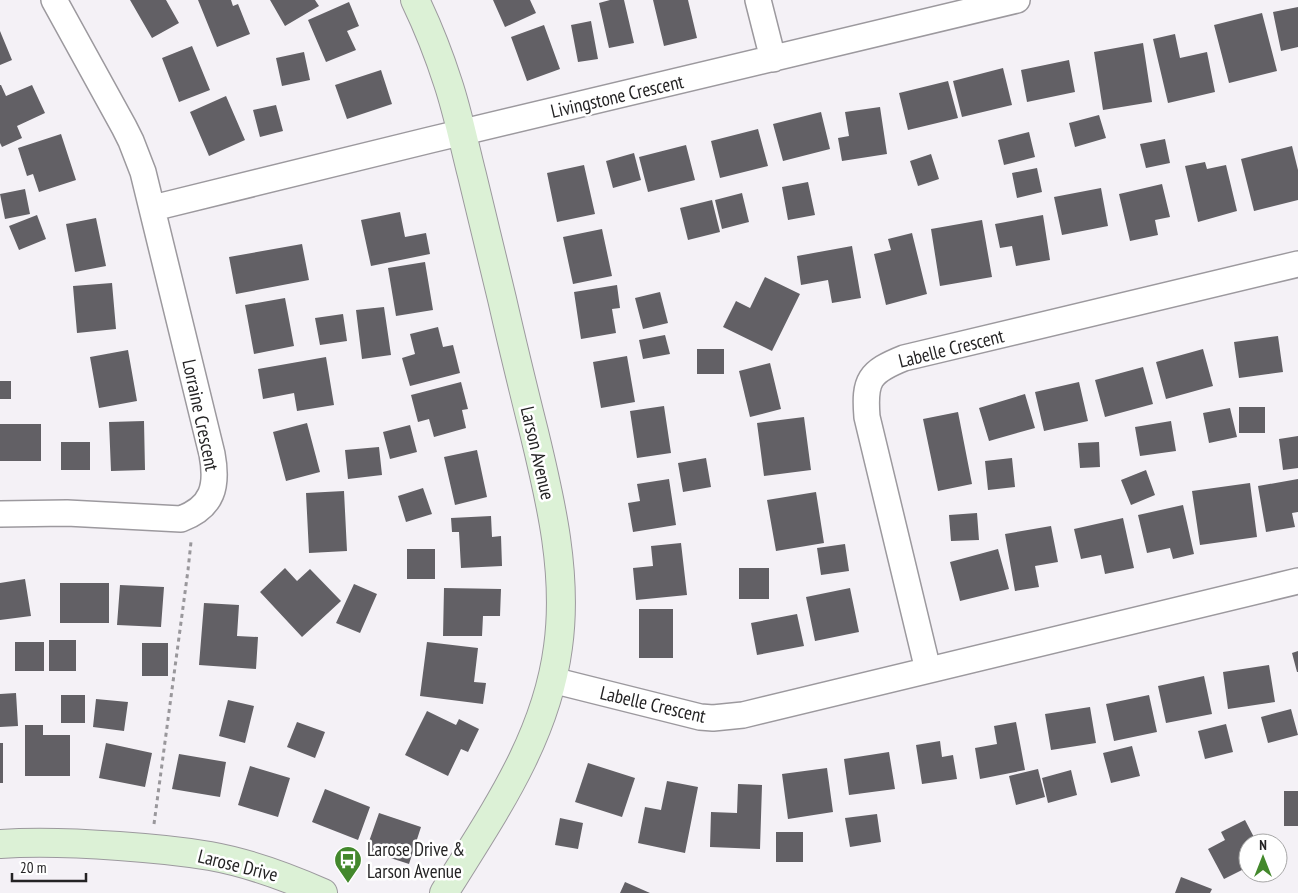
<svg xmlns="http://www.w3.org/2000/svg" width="1298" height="893" viewBox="0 0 1298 893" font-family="'PT Sans Narrow',sans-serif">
<rect width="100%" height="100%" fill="#f4f1f6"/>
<path fill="#626065" d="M130 0H166L179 23 152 38Z
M198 0H231L233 6 238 4 250 34 217 47Z
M270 0H315L319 6 285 26Z
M493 0H530L536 13 505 27Z
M610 0H624L634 43 609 48 599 3Z
M653 0H688L697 38 664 46Z
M349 2 359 26 347 31 356 50 326 62 308 20Z
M1298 7V47L1281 51 1273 12Z
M1262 13 1277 71 1229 83 1214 25Z
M591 21 598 59 578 62 571 25Z
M544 25 560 69 527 81 511 37Z
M0 31 12 60 0 65Z
M1175 34 1180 58 1207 52 1215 92 1168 103 1153 39Z
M1143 43 1152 102 1103 110 1094 52Z
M192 46 210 90 179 102 162 58Z
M304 52 310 80 282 86 276 58Z
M1069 60 1075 92 1027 102 1021 70Z
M1003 68 1012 105 962 117 953 81Z
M381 70 392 104 347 119 335 85Z
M948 81 958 118 908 130 899 93Z
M0 85H1L6 96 32 85 45 113 17 126 22 138 2 147 0 143Z
M226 96 245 140 209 156 190 112Z
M276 105 283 131 260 137 253 110Z
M880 107 887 154 842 161 838 138 849 136 845 112Z
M821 112 830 149 783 161 773 124Z
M1099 115 1106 138 1075 147 1069 123Z
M758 129 768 166 720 178 711 141Z
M1029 132 1035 157 1004 165 998 140Z
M61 134 76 180 39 192 33 174 27 176 18 148Z
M1165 139 1170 163 1146 168 1140 144Z
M686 145 695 180 648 192 639 157Z
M1292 146 1298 170V200L1254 211 1241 159Z
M634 153 641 180 613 188 606 161Z
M931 154 939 179 918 186 910 161Z
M1205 162 1207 169 1226 165 1237 211 1198 222 1185 166Z
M584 165 595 214 557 222 547 173Z
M1037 168 1042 192 1017 198 1012 173Z
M808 182 815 215 788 220 782 187Z
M1162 184 1170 217 1155 220 1158 235 1130 241 1119 194Z
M1101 188 1108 226 1062 235 1054 197Z
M25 189 30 214 5 219 0 194Z
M742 193 749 222 722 229 715 200Z
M712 200 720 232 688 240 680 208Z
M400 212 405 237 426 233 430 254 371 266 361 220Z
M37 215 46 239 19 250 9 226Z
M1043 215 1050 260 1016 266 1012 246 1000 248 995 224Z
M96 218 106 266 75 272 66 224Z
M982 220 992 277 940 286 931 229Z
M602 229 612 276 573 284 563 237Z
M912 233 927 294 886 305 874 254 891 250 888 239Z
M302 244 309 280 236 294 229 257Z
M852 246 861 298 832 303 828 280 801 285 797 256Z
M425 262 433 310 396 316 388 268Z
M765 277 800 294 772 351 723 327 736 301 750 308Z
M112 283 116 329 77 333 73 286Z
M617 285 620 308 612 309 616 333 581 339 574 292Z
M660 292 668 323 643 329 635 298Z
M285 298 294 346 254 354 245 305Z
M384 307 391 355 362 359 356 310Z
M343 314 347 341 320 345 315 318Z
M438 327 443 347 453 345 460 373 410 386 402 358 415 354 410 334Z
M665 335 670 354 643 359 639 340Z
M1278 336 1283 372 1239 378 1234 342Z
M697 349H724V374H697Z
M1203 349 1213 386 1166 399 1156 362Z
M128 350 137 401 99 408 90 357Z
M627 356 635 402 601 408 593 362Z
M326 357 334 405 297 411 294 393 263 399 258 369Z
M770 363 781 409 750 417 739 371Z
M1143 367 1153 404 1105 417 1095 380Z
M0 381H11V399H0Z
M461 382 468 409 462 410 466 428 434 437 429 419 418 422 411 395Z
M1079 382 1088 421 1044 431 1035 392Z
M1025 394 1035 428 989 441 979 408Z
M664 406 671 453 637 458 630 411Z
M1239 407H1265V433H1239Z
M1230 408 1237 437 1209 443 1203 413Z
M958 412 972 484 938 491 923 419Z
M804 417 811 470 764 476 757 423Z
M144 421 145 470 111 471 109 422Z
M1171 421 1176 451 1140 456 1135 427Z
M307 423 320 472 286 481 273 432Z
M0 424H41V461H0Z
M410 425 417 452 390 459 383 432Z
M1298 436V468L1283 470 1279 439Z
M61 442H90V470H61Z
M1099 442 1100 467 1080 468 1078 443Z
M379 447 382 475 348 479 345 450Z
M477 450 487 497 455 505 444 457Z
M706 458 711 487 683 492 678 463Z
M1012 458 1015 487 988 490 985 461Z
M1146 470 1155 495 1131 505 1121 480Z
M669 479 676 525 633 532 628 503 640 501 637 484Z
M1298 479V512L1292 513 1295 527 1266 532 1258 486Z
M1250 483 1257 537 1200 545 1192 491Z
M423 488 432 514 406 522 398 496Z
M344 491 347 551 309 553 306 493Z
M816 492 824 543 776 551 767 500Z
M1183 505 1194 554 1173 559 1170 548 1147 553 1138 515Z
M977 513 979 540 951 541 949 515Z
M491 516 492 537 501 536 502 566 461 568 459 532H452L451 518Z
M1123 518 1134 568 1105 574 1101 555 1081 559 1074 529Z
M1051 526 1058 562 1035 566 1039 587 1015 591 1005 534Z
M681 543 687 595 636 600 633 568 653 566 651 546Z
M845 544 849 571 821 575 817 548Z
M407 549H435V579H407Z
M998 549 1009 589 960 601 950 562Z
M285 568 297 581 310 569 341 601 302 637 260 592Z
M739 568H769V599H739Z
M25 579 31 616 0 620V583Z
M60 583H109V623H60Z
M354 584 377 594 360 633 336 623Z
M120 585 164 587 161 627 117 625Z
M444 588 501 589 500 616H483L482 636H443Z
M850 588 859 632 815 641 806 597Z
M204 603 239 605 237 636 258 637 256 669 199 665Z
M639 609H673V658H639Z
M797 614 804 646 757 655 751 623Z
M49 640H76V671H49Z
M15 642H44V671H15Z
M427 642 478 648 474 682 486 683 483 704 420 696Z
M142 643H168V676H142Z
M1298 651V672H1297L1292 653Z
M1269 665 1275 702 1228 709 1223 672Z
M1204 676 1212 714 1166 723 1158 686Z
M16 693 18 726 0 727V694Z
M61 695H85V723H61Z
M1149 695 1157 732 1114 741 1106 704Z
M96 699 128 702 124 731 93 727Z
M228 700 254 706 245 743 219 736Z
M1090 707 1096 743 1051 750 1045 714Z
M1291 709 1298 735 1268 743 1261 717Z
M427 711 456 725 459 719 479 729 468 752 461 749 448 776 405 755Z
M297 722 325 732 315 758 287 747Z
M1016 722 1025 770 980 779 975 748 997 744 994 726Z
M1226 724 1233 752 1205 759 1198 731Z
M25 725H43V735H70V776H25Z
M940 741 942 757 953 755 957 779 922 784 916 745Z
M0 743H3V783H0Z
M106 743 152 753 145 787 99 778Z
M1132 746 1140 776 1111 783 1103 753Z
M889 752 895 789 849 795 844 759Z
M179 754 226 762 220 797 172 789Z
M588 763 635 778 622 817 575 802Z
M250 766 290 778 278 817 238 805Z
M827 768 833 812 788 819 782 774Z
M1038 769 1045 797 1016 805 1009 776Z
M1071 770 1077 795 1048 803 1042 778Z
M667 781 698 787 685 853 638 843 645 807 661 810Z
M738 784 762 785 760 849 710 847 711 812 737 813Z
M325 789 370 807 358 840 312 822Z
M1284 791H1298V826H1284Z
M379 813 421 827 409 864 366 850Z
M877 814 881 842 850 847 845 818Z
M560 818 583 823 578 849 555 845Z
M1245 820 1257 843H1248V867L1224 879 1208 849 1225 840 1221 832Z
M776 832H803V862H776Z
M1181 877 1212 889 1210 893H1175Z
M625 882 650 893H620Z"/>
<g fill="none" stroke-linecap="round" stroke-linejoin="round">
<defs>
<path id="street" d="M758 0 773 59
M153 208 430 140 1017 0
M0 514 67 513 181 519C213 507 218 486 212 454L143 172 131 141 124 127 54 0
M928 670 867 417C864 380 869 372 904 358L1298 264
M552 680 700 717 713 718 743 715 1298 581"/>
<path id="secondary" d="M415 0C428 27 439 55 448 83 458 113 464 144 472 175 482 216 492 258 502 299 512 343 523 388 534 432 551 502 568 575 558 647 546 740 492 815 444 893
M0 844C39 841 79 843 119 846 149 848 180 851 210 856 249 863 287 877 323 893"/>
</defs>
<use href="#street" stroke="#9c999e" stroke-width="28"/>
<use href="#secondary" stroke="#9c999e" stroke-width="30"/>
<path stroke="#99979b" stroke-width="3" stroke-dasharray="4 4" stroke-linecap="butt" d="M154 824 188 570 191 542"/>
<use href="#street" stroke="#fff" stroke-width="25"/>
<use href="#secondary" stroke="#dcf1d6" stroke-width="28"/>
</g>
<defs>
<symbol id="bus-pin" viewBox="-11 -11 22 30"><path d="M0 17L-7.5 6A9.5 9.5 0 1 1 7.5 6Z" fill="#43882c" stroke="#fff"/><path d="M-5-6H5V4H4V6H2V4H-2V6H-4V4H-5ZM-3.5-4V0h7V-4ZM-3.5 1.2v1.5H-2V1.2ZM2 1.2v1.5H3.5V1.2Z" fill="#fff"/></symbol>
</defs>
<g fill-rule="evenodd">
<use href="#bus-pin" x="332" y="844" width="32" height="43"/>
</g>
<g text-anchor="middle" stroke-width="5" stroke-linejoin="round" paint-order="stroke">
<g font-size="19" fill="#242324" stroke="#fff">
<text transform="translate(617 96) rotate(-13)" y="7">Livingstone Crescent</text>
<text transform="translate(951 348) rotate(-14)" y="7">Labelle Crescent</text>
<text transform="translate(201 415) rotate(78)" y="7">Lorraine Crescent</text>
<text transform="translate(538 453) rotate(77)" y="7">Larson Avenue</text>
<text transform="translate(653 704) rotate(13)" y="7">Labelle Crescent</text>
<text transform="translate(238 865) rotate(14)" y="7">Larose Drive</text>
</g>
<g font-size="19" fill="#242324" stroke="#fff" text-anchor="start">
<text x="367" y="856">Larose Drive &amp;<tspan x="367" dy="22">Larson Avenue</tspan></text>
</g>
</g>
<g transform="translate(1263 858)"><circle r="24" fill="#ffffff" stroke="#a7a7a7"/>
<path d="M0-4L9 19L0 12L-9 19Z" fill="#43882c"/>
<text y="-8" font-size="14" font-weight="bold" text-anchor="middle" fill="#242324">N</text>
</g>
<path d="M12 873v8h74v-8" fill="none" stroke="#242324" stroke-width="2.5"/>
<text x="20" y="873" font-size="15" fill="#242324" stroke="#ffffff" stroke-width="4" paint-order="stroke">20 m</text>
</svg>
